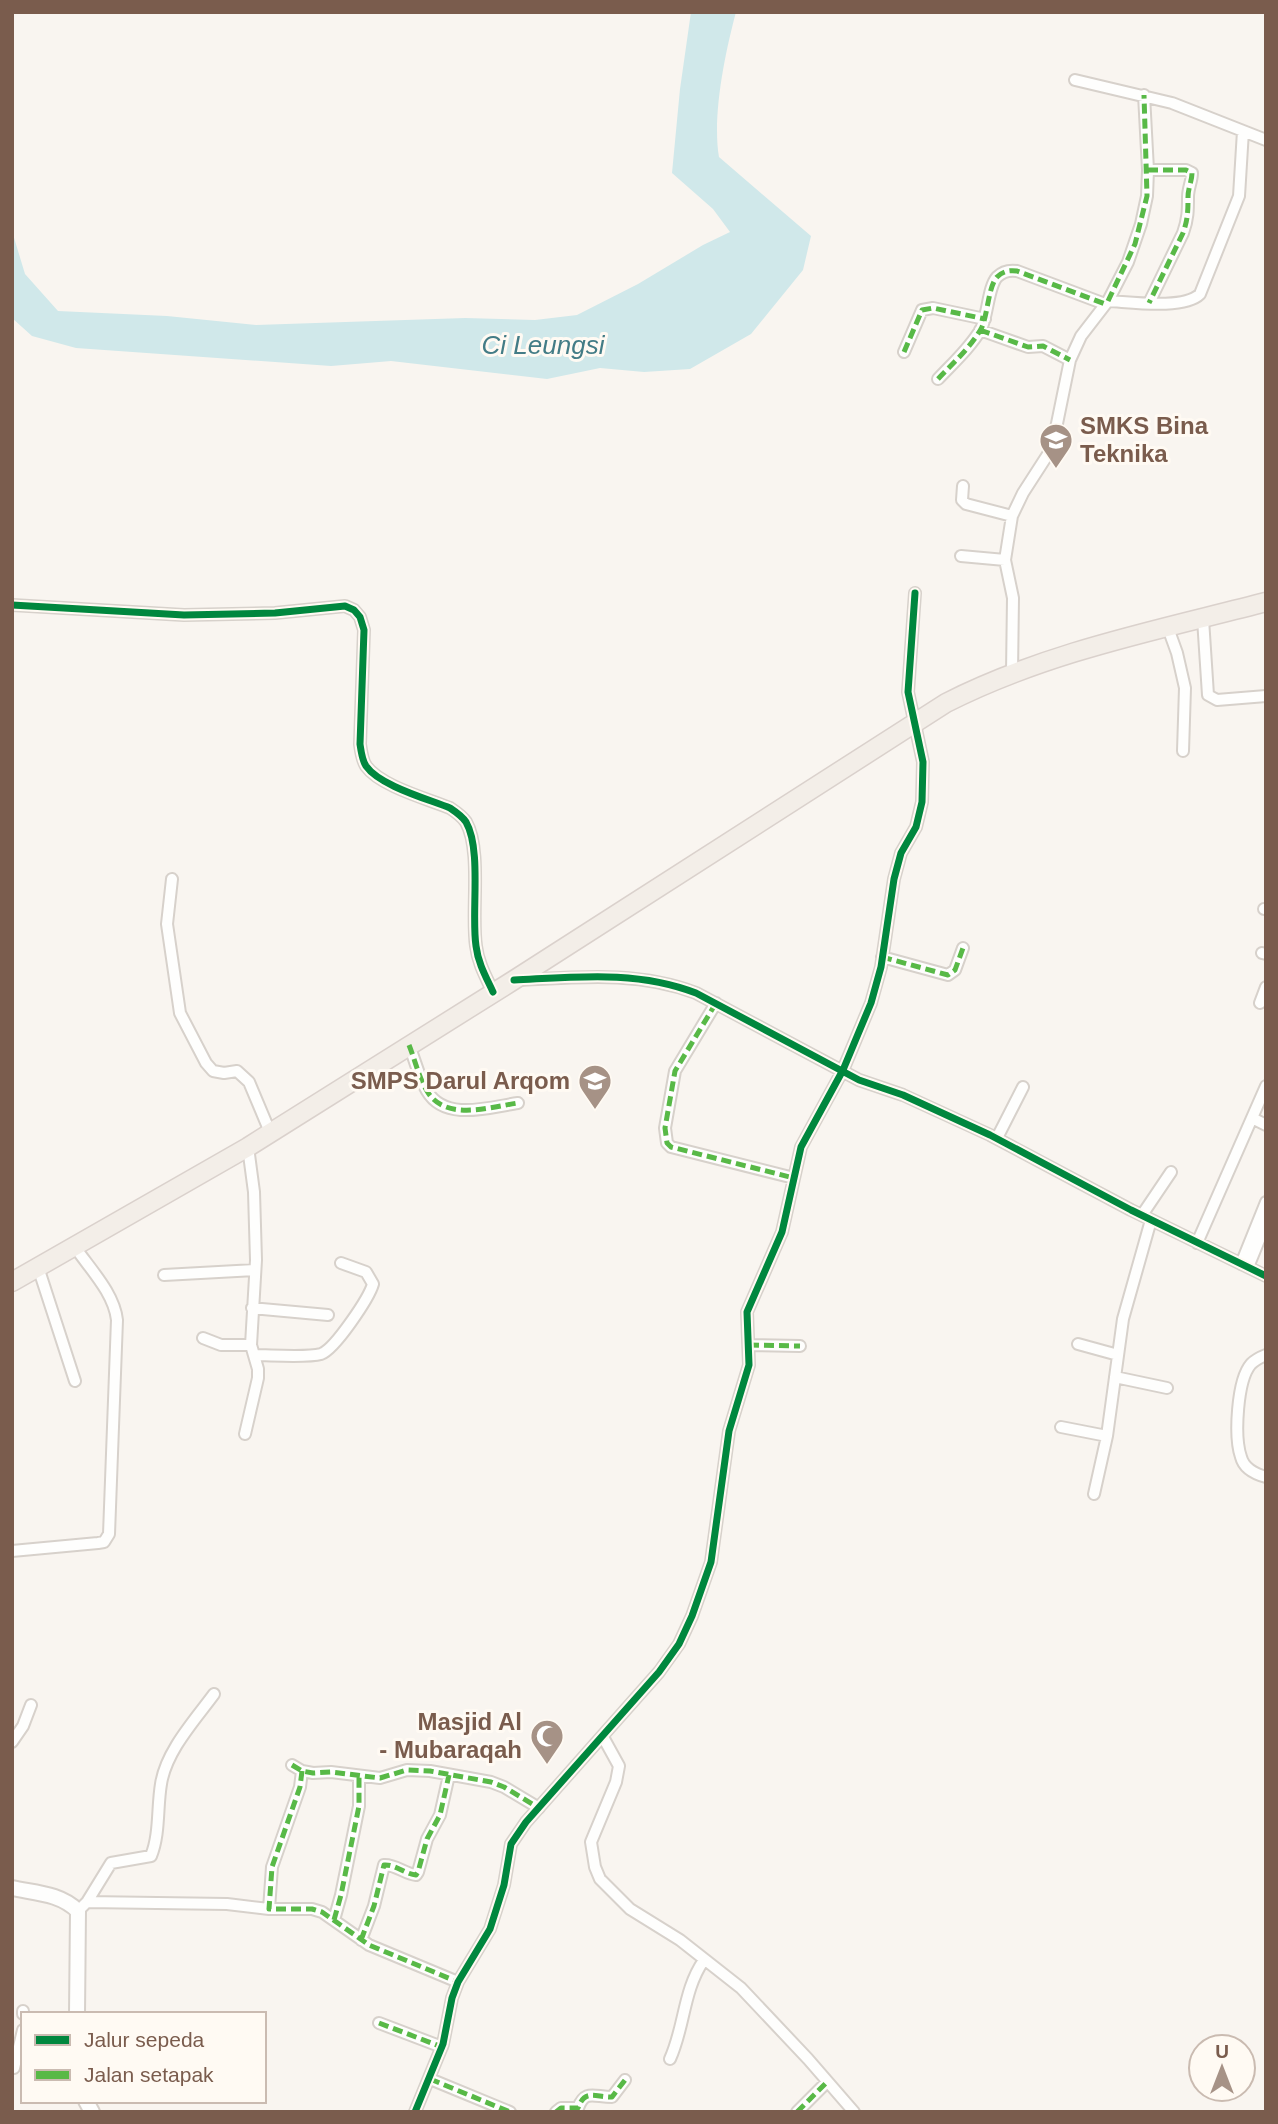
<svg xmlns="http://www.w3.org/2000/svg" width="1278" height="2124" viewBox="0 0 1278 2124" font-family="Helvetica,sans-serif">
<rect width="100%" height="100%" fill="#f9f5f0"/>
<path fill="#d0e8ea" d="M691 12H736C725 53 712 116 719 157L811 236 803 270 751 334 690 369 644 372 600 368 547 379 391 361 331 366 76 348 32 336 12 318V231L25 274 58 311 167 316 256 325 465 318 535 320 577 315 638 284 703 245 730 232 713 209 672 173 680 89Z"/>
<g fill="none" stroke-linecap="round" stroke-linejoin="round">
<defs>
<path id="minor" d="M1075 80 1172 103 1266 140
M1148 170H1186L1192 173C1192 181 1188 188 1188 197 1188 210 1188 219 1183 233L1149 303
M1108 301C1130 302 1184 310 1200 294L1239 196 1243 131
M980 330 1028 347 1043 346 1070 360
M904 352 922 310 933 308 985 319
M938 379C953 363 970 348 981 329 988 315 988 287 997 277 1003 271 1010 270 1017 271L1105 304
M963 486 962 500 966 504 1012 516
M961 556 1005 560
M12 605 184 615 275 613 345 606 354 610 360 617 364 630 360 744C361 751 362 760 366 766 380 786 428 799 450 808 456 812 462 816 466 822 482 850 471 913 476 946 478 963 486 977 493 992
M1203 619 1208 695 1217 700 1266 696
M1168 628 1177 653 1185 688 1183 751
M1012 672 1013 598 1005 560 1012 516 1023 493 1052 448 1070 360 1081 336 1108 301 1128 262 1141 224 1147 196 1148 170 1144 95
M172 879 167 924 180 1013 206 1063 213 1071 224 1073 237 1071 249 1082 270 1132
M1264 909H1266
M1262 953 1266 954
M882 957 948 975 955 970 963 948
M520 980C580 977 639 971 696 993L859 1080 903 1095 990 1135 1131 1210 1266 1276
M716 1003 675 1071 665 1128 667 1143 671 1147 794 1178
M1260 1003 1266 987
M409 1045C415 1060 419 1078 427 1091 445 1122 490 1107 518 1103
M1252 1118 1266 1125
M997 1138 1023 1087
M1142 1215 1171 1172
M1197 1243 1266 1086
M1241 1264 1266 1202
M38 1267 75 1381
M1248 1267 1266 1223
M164 1275 255 1270
M252 1308 328 1315
M203 1338 221 1345H251
M1078 1344 1118 1355
M749 1345 800 1346
M254 1355C271 1355 306 1358 321 1354 335 1349 369 1298 373 1284L366 1272 341 1263
M1266 1355C1261 1357 1255 1360 1251 1364 1237 1380 1234 1437 1241 1457 1244 1469 1255 1474 1266 1477
M1115 1377 1167 1388
M1061 1427 1107 1436
M245 1434 258 1378V1369L251 1345 256 1260 254 1192 248 1147
M1094 1494 1107 1436 1123 1319 1151 1220
M12 1551 98 1543 104 1542 109 1534 117 1320C114 1293 90 1269 75 1247
M603 1737 619 1766 616 1782 591 1842 595 1867 600 1879 630 1909 680 1940 741 1988 808 2059 854 2112
M12 1742 23 1726 31 1705
M292 1765 302 1771 313 1773 331 1772 380 1778 407 1770 430 1771 491 1782 504 1787 539 1808
M87 1902 111 1863 151 1856C160 1834 157 1807 161 1784 166 1751 195 1720 214 1694
M269 1909 272 1867 300 1787 302 1771
M78 1911 87 1902 227 1904 269 1909H312L322 1912 369 1945 458 1982
M334 1920 341 1895 359 1806V1776
M361 1940 374 1906 384 1865C395 1864 405 1874 416 1875L418 1872 427 1839 440 1815 449 1775
M23 2014V2011
M379 2023 442 2047
M670 2059C685 2026 683 1990 704 1960
M14 2068 23 2030
M430 2079 510 2112
M415 2112 443 2044 452 1998 458 1982 490 1929 504 1885 511 1844 526 1822 659 1672 679 1644 692 1616 711 1562 729 1431 749 1365 747 1312 782 1232 801 1147 843 1070 871 1003 881 967 894 879 901 853 916 827 922 802 923 762 908 692 915 593
M556 2112 561 2108H578C585 2089 594 2097 612 2097L625 2080
M797 2112 827 2082"/>
<path id="tertiary" d="M12 1888C35 1893 60 1893 78 1911L77 2014
M86 2101 92 2112"/>
<path id="primary" d="M12 1282 248 1147 514 980 946 703C1046 652 1158 630 1266 602"/>
</defs>
<use href="#minor" stroke="#d7d1cb" stroke-width="14"/>
<use href="#tertiary" stroke="#d7d1cb" stroke-width="18"/>
<use href="#primary" stroke="#dad1cc" stroke-width="21"/>
<use href="#minor" stroke="#fefefd" stroke-width="10"/>
<use href="#tertiary" stroke="#fefefd" stroke-width="14"/>
<use href="#primary" stroke="#f3eee8" stroke-width="18"/>
<path stroke="#58b947" stroke-width="5" stroke-dasharray="10 5" stroke-linecap="butt" d="M1148 170H1186L1192 173C1192 181 1188 188 1188 197 1188 210 1188 219 1183 233L1149 303
M1108 301 1135 244 1147 196 1144 95
M980 330 1028 347 1043 346 1070 360
M904 352 922 310 933 308 985 319
M938 379C953 363 970 348 981 329 988 315 988 287 997 277 1003 271 1010 270 1017 271L1105 304
M882 957 948 975 955 970 963 948
M716 1003 675 1071 665 1128 667 1143 671 1147 794 1178
M409 1045C415 1060 419 1078 427 1091 445 1122 490 1107 518 1103
M749 1345 800 1346
M292 1765 302 1771 313 1773 331 1772 380 1778 407 1770 430 1771 491 1782 504 1787 539 1808
M302 1771 300 1787 272 1867 269 1909H312L322 1912 369 1945 458 1982
M334 1920 341 1895 359 1806V1776
M361 1940 374 1906 384 1865C395 1864 405 1874 416 1875L418 1872 427 1839 440 1815 449 1775
M379 2023 442 2047
M430 2079 510 2112
M556 2112 561 2108H578C585 2089 594 2097 612 2097L625 2080
M797 2112 827 2082"/>
<defs>
<path id="cycleway" d="M12 605 184 615 275 613 345 606 354 610 360 617 364 630 360 744C361 751 362 760 366 766 380 786 428 799 450 808 456 812 462 816 466 822 482 850 471 913 476 946 478 963 486 977 493 992
M514 980C576 977 637 970 696 993L859 1080 903 1095 990 1135 1131 1210 1266 1276
M415 2112 443 2044 452 1998 458 1982 490 1929 504 1885 511 1844 526 1822 659 1672 679 1644 692 1616 711 1562 729 1431 749 1365 747 1312 782 1232 801 1147 843 1070 871 1003 881 967 894 879 901 853 916 827 922 802 923 762 908 692 915 593"/>
</defs>
<use href="#cycleway" stroke="#fffaf3" stroke-width="11"/>
<use href="#cycleway" stroke="#00873e" stroke-width="7"/>
</g>
<defs>
<symbol id="school-pin" viewBox="-11 -11 22 30"><path d="M0 17L-7.5 6A9.5 9.5 0 1 1 7.5 6Z" fill="#a69286" stroke="#fffaf3"/><path d="M0-5L7-2L0 1L-7-2ZM-4 1L0 2.5L4 1V4Q0 6-4 4Z" fill="#fff"/></symbol>
<symbol id="mosque-pin" viewBox="-11 -11 22 30"><path d="M0 17L-7.5 6A9.5 9.5 0 1 1 7.5 6Z" fill="#a69286" stroke="#fffaf3"/><path d="M3.5-4.9A6 6 0 1 0 3.5 4.9A5 5 0 1 1 3.5-4.9Z" fill="#fff"/></symbol>
</defs>
<g fill-rule="evenodd">
<use href="#school-pin" x="1037" y="421" width="38" height="52"/>
<use href="#school-pin" x="576" y="1062" width="38" height="52"/>
<use href="#mosque-pin" x="528" y="1717" width="38" height="52"/>
</g>
<g text-anchor="middle" stroke-width="6" stroke-linejoin="round" paint-order="stroke">
<g font-size="24" font-weight="bold" fill="#7a5c4d" stroke="#fffaf3" text-anchor="end">
<text x="1080" y="434" text-anchor="start">SMKS Bina<tspan x="1080" dy="28">Teknika</tspan></text>
<text x="570" y="1089">SMPS Darul Arqom</text>
<text x="522" y="1730">Masjid Al<tspan x="522" dy="28">- Mubaraqah</tspan></text>
</g>
<g font-size="26" font-style="italic" fill="#437c86" stroke="#fffaf3">
<text x="543" y="354">Ci Leungsi</text>
</g>
</g>
<rect width="1278" height="2124" fill="none" stroke="#7a5c4d" stroke-width="28"/>
<rect x="21" y="2012" width="245" height="91" fill="#fffaf3" stroke="#cabbb1" stroke-width="2"/>
<rect x="35" y="2035" width="35" height="10" fill="#00873e" stroke="#cabbb1" stroke-width="2"/>
<text x="84" y="2047" font-size="21" fill="#7a5c4d">Jalur sepeda</text>
<rect x="35" y="2070" width="35" height="10" fill="#58b947" stroke="#cabbb1" stroke-width="2"/>
<text x="84" y="2082" font-size="21" fill="#7a5c4d">Jalan setapak</text>
<g transform="translate(1222 2068)"><circle r="33" fill="#fffaf3" stroke="#cabbb1" stroke-width="2"/>
<path d="M0-5L12 26L0 18L-12 26Z" fill="#a69286"/>
<text y="-10" font-size="19" font-weight="bold" text-anchor="middle" fill="#7a5c4d">U</text>
</g>
</svg>
